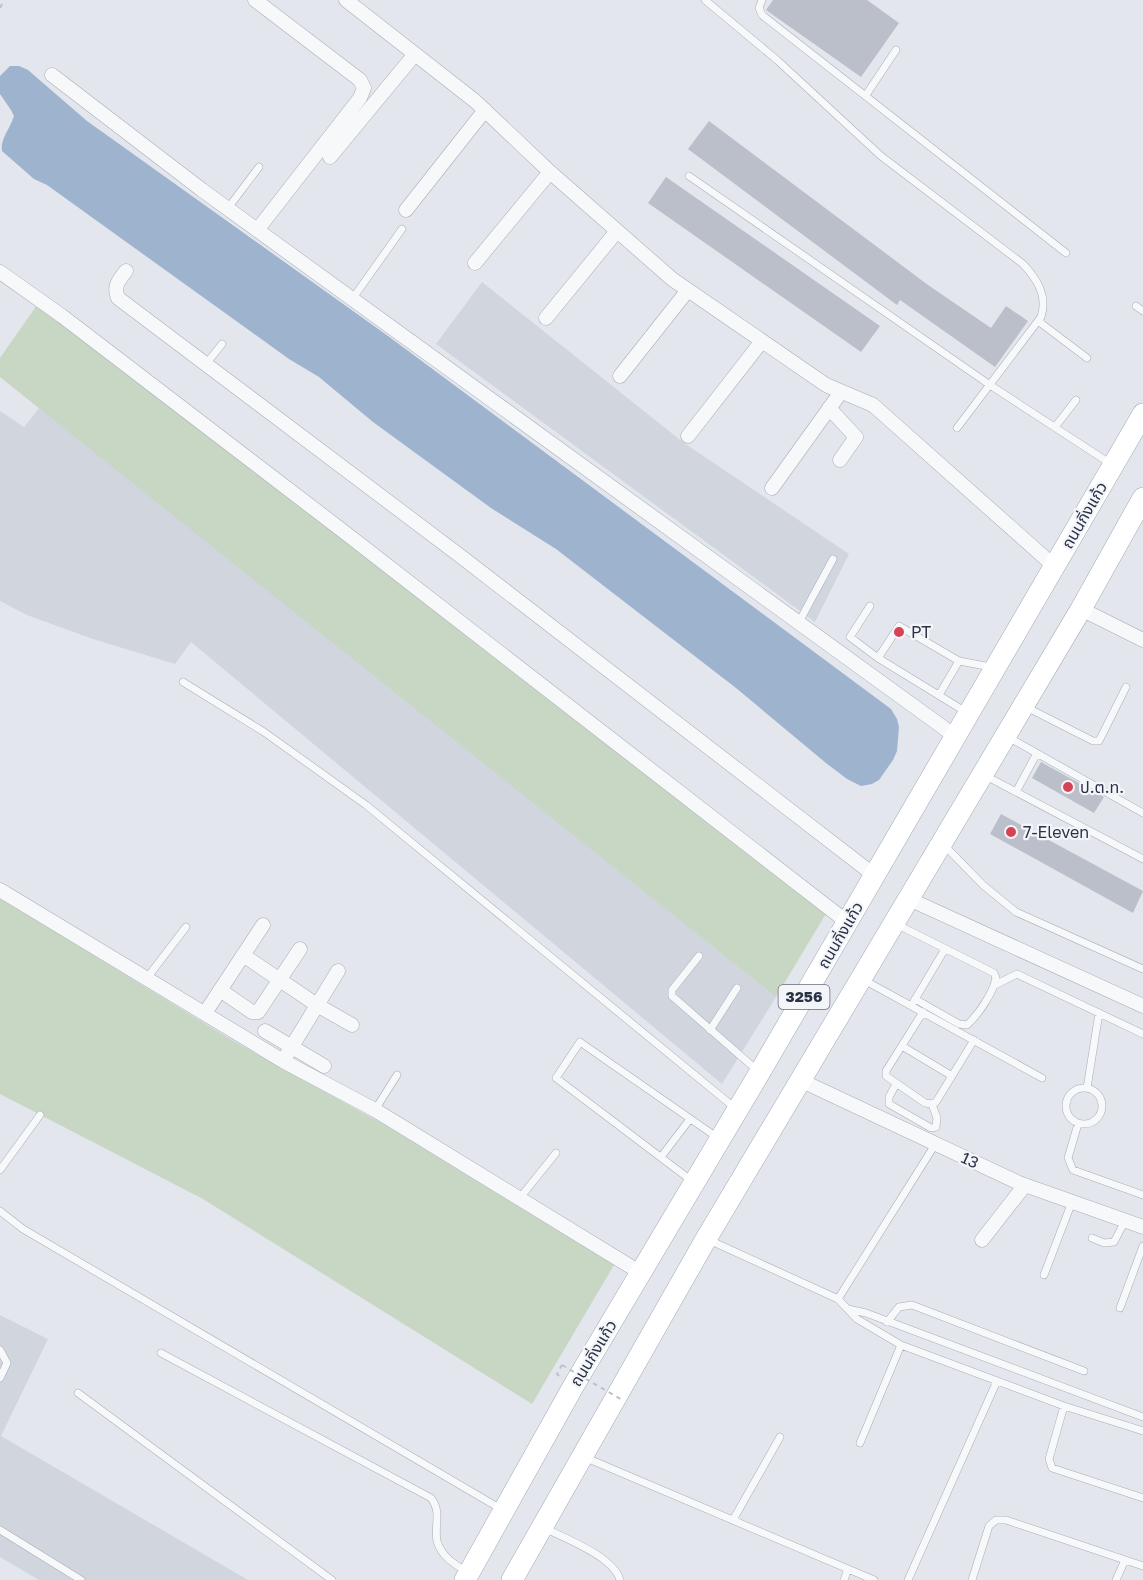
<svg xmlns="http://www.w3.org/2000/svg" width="1143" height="1580" viewBox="0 0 1143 1580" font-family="'Golos Text','Noto Sans Thai',sans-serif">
<rect width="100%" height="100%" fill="#e3e6ec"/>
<path fill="#d1d5de" d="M482 282 684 443 849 554 815 622 436 344Z
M40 407 776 997 722 1084 191 642 175 664 93 639 27 615 0 601V411L24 427Z
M0 1315 48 1339 1 1436 248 1580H39L0 1557Z"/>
<path fill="#c8d6c4" d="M37 305 132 374 827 912 776 997 0 377V358Z
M0 898 235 1042 383 1124 614 1265 532 1404 203 1199 0 1094Z"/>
<path fill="#9db3ce" d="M10 66H19L28 70 87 121 388 336 891 709 897 719 899 727 897 751 893 760 879 780 872 784 861 786 847 779 826 763 736 688 556 549 491 508 373 422 319 377 289 359 47 185 34 179 2 151C0 139 10 129 14 116L11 110 0 94V76Z"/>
<path fill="#babfca" d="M773 0H867L899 23 861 77 766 10Z
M709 121 928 285 991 328 1006 306 1028 321 995 367 900 300 897 305 688 149Z
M666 177 880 326 861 352 648 203Z
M1041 762 1104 797 1094 813 1032 778Z
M1001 814 1143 891 1133 913 990 834Z"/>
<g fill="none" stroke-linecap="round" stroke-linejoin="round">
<defs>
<path id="service" d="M705 0 777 60 881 156 1023 264C1037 279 1048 296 1041 317L957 428
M762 0 759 8 762 15 1066 253
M866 95 896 50
M689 176 990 385 1111 464
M228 208 259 167
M353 298 402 229
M1136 306 1143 311
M1038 321 1087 358
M206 364 222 344
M1055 427 1076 400
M870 606 850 637 878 658
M799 622 833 559
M183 682 264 732 366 805 735 1108
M939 695 959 661
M1026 707 1093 741H1099L1126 687
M966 712 878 658 899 626 959 661 991 667
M1008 737 1143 813
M984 775 1143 859
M1016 792 1037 753
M944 845 983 885 1016 912 1143 969
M896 924 994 973 996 978C993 993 979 1014 967 1025L959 1024 915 999
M699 956 672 990V996L758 1071
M147 978 186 927
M864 980 1042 1078
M995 985 1017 974 1143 1034
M914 1001 945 949
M923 1012 886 1071V1076L925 1103 932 1104 936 1102 974 1040
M710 1030 737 988
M902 1046 952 1076
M896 1084 889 1097V1104L931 1128 936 1127 937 1118 932 1104
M1066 1106a18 18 0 1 1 36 0a18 18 0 1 1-36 0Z
M1087 1088 1099 1013
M375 1110 397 1075
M1078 1124 1068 1158 1073 1170 1143 1195
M661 1157 690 1119
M0 1170 40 1115
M692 1181 556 1078 580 1042 718 1138
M519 1199 556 1153
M0 1211 23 1229 501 1509
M1092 1238 1104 1243 1114 1242 1125 1221
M709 1240 838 1299 857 1319 901 1345 1064 1406 1143 1431
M1044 1275 1072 1202
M838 1299 936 1143
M1120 1308 1143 1246
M848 1309 866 1313 1143 1417
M887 1322 899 1307 912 1305 1084 1371
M0 1350 7 1363 0 1378
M161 1353 431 1498C442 1512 434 1526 437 1541 441 1556 454 1564 467 1572
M78 1393 332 1580
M1064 1406 1049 1459 1052 1468 1143 1498
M860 1443 901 1345
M584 1457 874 1580
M733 1520 780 1437
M544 1528C565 1538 614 1557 620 1580
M0 1530 81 1580
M844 1580 848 1569
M908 1580 997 1381
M972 1580 989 1526 996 1520H1006L1143 1566
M1116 1580 1125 1560"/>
<path id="minor" d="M255 0 360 80 364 88 360 98 258 229
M346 0 475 101 550 172 672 279 826 385 873 405 1054 566
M52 75 202 190 955 736
M330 157 415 54
M406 210 485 110
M475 263 550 172
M126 271C119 280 113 286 118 298L459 555 874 875
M0 272 62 316 339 528 847 922
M546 318 617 231
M620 376 688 290
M829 408 856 437 840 460
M688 436 762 341
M772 488 841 392
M1081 609 1143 640
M0 890 283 1061 375 1110 641 1273
M909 899 1143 1006
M243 955 317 1005 352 1025
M220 990 252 1012H258L300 949
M205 1013 263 925
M265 1031 324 1066
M283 1061 338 971
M802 1081 1019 1183 1143 1227
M982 1240 1025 1185"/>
<path id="primary" d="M465 1580 574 1385 760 1072 1143 414
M512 1580 706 1239 1081 609 1143 498"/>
</defs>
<use href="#service" stroke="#a8adb7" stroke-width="8"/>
<use href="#minor" stroke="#a8adb7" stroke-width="15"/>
<use href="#primary" stroke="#a2aab9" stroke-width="22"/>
<path stroke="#bdc1c8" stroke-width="2" stroke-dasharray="4.5 4.5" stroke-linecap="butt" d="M0 8 4 0
M559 1376 557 1374 562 1365"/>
<use href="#service" stroke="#f6f8fa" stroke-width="7"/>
<use href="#minor" stroke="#f6f8fa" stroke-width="14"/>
<use href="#primary" stroke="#fff" stroke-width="21"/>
<path stroke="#bdc1c8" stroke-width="2" stroke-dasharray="4.5 4.5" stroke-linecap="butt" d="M562 1365 624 1401"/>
</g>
<g fill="#d64355" stroke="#f3f5f9" stroke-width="2">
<circle cx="899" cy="632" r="6"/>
<circle cx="1068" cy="787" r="6"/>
<circle cx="1011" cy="832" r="6"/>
</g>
<g text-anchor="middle" stroke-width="4.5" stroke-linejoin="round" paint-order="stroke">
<rect fill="#f3f5f9" stroke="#666d7c" stroke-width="1.5" x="778.5" y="985" width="51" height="24" rx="4.5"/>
<g font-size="15" font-weight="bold" fill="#2a3346">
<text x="804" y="1002">3256</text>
</g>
<g font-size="16" fill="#2a3346" stroke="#f3f5f9">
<text transform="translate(1084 515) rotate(-60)" y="6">ถนนกิ่งแก้ว</text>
<text transform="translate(840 935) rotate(-60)" y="6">ถนนกิ่งแก้ว</text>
<text transform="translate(970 1160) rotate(25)" y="6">13</text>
<text transform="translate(593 1353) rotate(-59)" y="6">ถนนกิ่งแก้ว</text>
</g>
<g font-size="16" fill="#2a3346" stroke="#f3f5f9" text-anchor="start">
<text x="911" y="638">PT</text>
<text x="1080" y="793">ป.ต.ท.</text>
<text x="1023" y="838">7-Eleven</text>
</g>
</g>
</svg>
